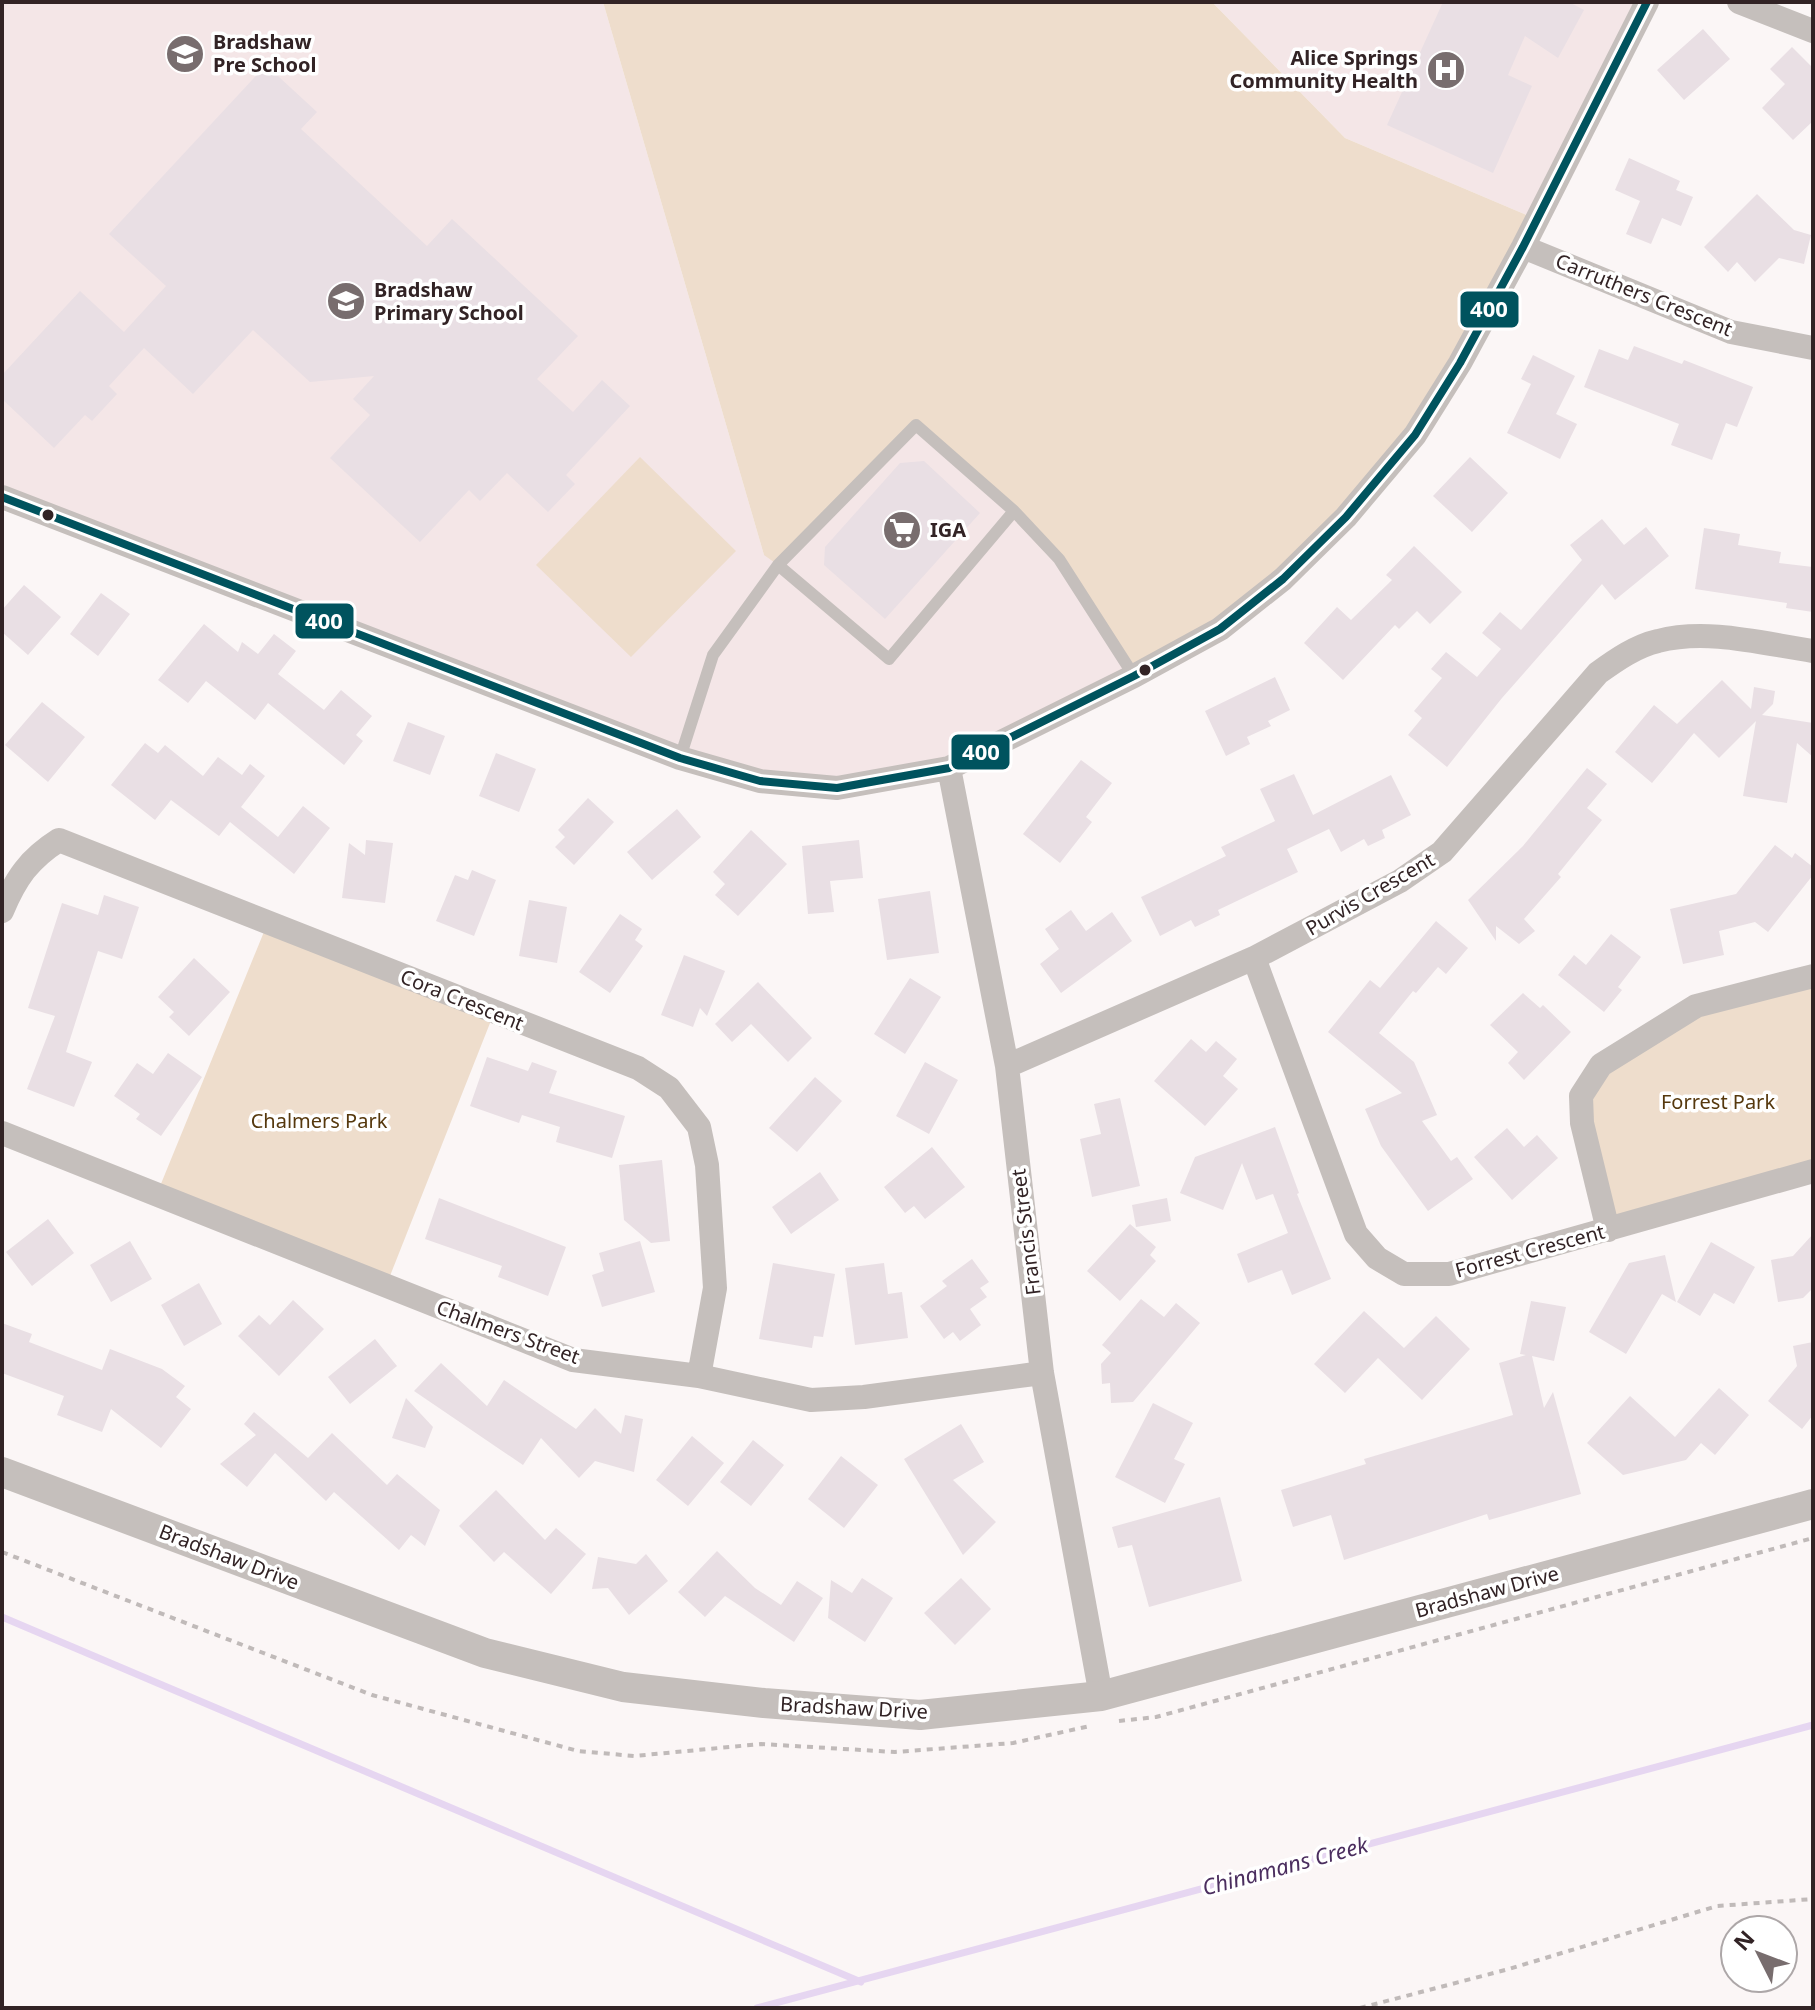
<svg xmlns="http://www.w3.org/2000/svg" width="1815" height="2010" viewBox="0 0 1815 2010" font-family="'Noto Sans',sans-serif">
<rect width="100%" height="100%" fill="#fbf6f6"/>
<path fill="#f4e6e7" d="M2 2H603L764 555 916 425 1059 559 1134 676 949 768 837 788 760 781 2 497Z
M1212 2H1647L1536 219 1345 138Z"/>
<path fill="#edc" d="M603 2H1212L1345 138 1536 219 1460 363 1283 579 1134 676 1059 559 916 425 778 565 764 555Z
M640 457 736 551 631 657 536 565Z
M268 922 494 1013 386 1286 156 1196Z
M1813 976V1171L1608 1230 1582 1123 1601 1065 1696 1006Z"/>
<g fill="none" stroke-linecap="round" stroke-linejoin="round">
<path stroke="#e6d6f1" stroke-width="7" d="M2 1617 861 1982
M757 2008 1813 1725"/>
</g>
<path fill="#e9dfe4" d="M1443 2H1569L1584 10 1558 58 1525 36 1508 75 1532 86 1493 173 1387 125Z
M1703 29 1730 59 1684 100 1657 70Z
M1792 47 1813 68V121L1793 140 1762 108 1785 84 1770 69Z
M266 65 317 112 301 129 427 246 452 219 578 336 537 379 573 412 602 380 630 406 566 475 575 484 548 512 507 473 480 501 469 490 420 542 330 458 370 415 353 399 374 376 310 382 253 330 193 394 144 348 109 386 117 394 92 421 85 415 54 448 2 399V375L80 291 124 332 166 286 109 234Z
M1629 158 1680 181 1676 190 1693 197 1681 226 1662 218 1651 244 1626 234 1640 201 1615 190Z
M1757 194 1794 230 1811 235 1804 264 1779 258 1755 282 1737 262 1728 272 1704 247Z
M1634 346 1682 364 1684 360 1753 387 1737 427 1726 423 1712 460 1671 445 1679 424 1584 387 1599 349 1628 360Z
M1533 355 1575 376 1556 414 1577 424 1560 459 1507 433 1531 384 1521 379Z
M1470 457 1508 493 1472 532 1433 496Z
M924 461 980 513 885 619 824 565 825 547 900 463Z
M1602 519 1624 545 1646 527 1669 556 1615 600 1602 584 1502 698 1447 767 1408 735 1422 718 1414 711 1442 678 1431 669 1446 652 1477 677 1501 649 1482 633 1500 612 1521 630 1582 560 1570 545Z
M1704 528 1740 534 1738 545 1781 552 1779 563 1813 567V612L1786 608 1787 603 1695 589Z
M1414 546 1462 592 1430 624 1417 611 1399 629 1395 625 1343 680 1304 643 1337 607 1351 620 1392 580 1386 575Z
M24 585 61 617 28 655 2 632V610Z
M101 593 130 614 98 656 70 634Z
M204 624 238 652 242 642 258 654 274 634 296 651 278 674 324 710 341 690 372 716 356 735 363 741 344 765 268 703 255 720 206 681 188 703 158 680Z
M1275 677 1290 710 1268 721 1271 726 1247 737 1250 744 1226 756 1205 711Z
M1722 680 1751 709 1754 687 1775 691 1773 704 1762 715 1813 723V757L1797 743 1787 803 1743 796 1756 721 1719 758 1694 733 1652 783 1615 752 1654 705 1677 724Z
M42 702 85 737 48 782 5 745Z
M408 722 445 736 430 775 393 761Z
M145 743 158 753 165 745 203 776 218 757 242 775 250 764 265 776 241 807 278 837 303 806 330 828 294 874 230 822 219 836 171 800 155 820 111 785Z
M496 753 536 769 519 812 479 796Z
M1081 760 1112 783 1086 817 1092 822 1060 863 1023 834Z
M1587 768 1607 784 1587 808 1602 820 1558 874 1561 877 1524 919 1535 931 1519 944 1496 926V941L1468 900 1523 846Z
M1294 774 1313 815 1391 775 1411 815 1382 830 1385 838 1368 846 1364 839 1341 852 1329 829 1287 849 1298 872 1218 910 1220 915 1195 927 1191 920 1160 936 1141 897 1226 856 1221 847 1275 821 1260 789Z
M588 798 614 822 574 865 555 847 565 837 558 830Z
M677 809 701 837 652 880 627 852Z
M751 830 787 864 738 916 715 895 725 884 713 872Z
M366 840 393 843 385 903 342 898 349 843 365 855Z
M859 840 863 878 830 881 834 912 808 914 802 846Z
M1775 845 1792 858 1795 853 1813 867V875L1768 932 1755 922 1719 931 1724 955 1683 964 1670 909 1736 894Z
M472 870 496 880 474 936 436 921 455 875 468 880Z
M930 891 939 953 887 960 878 899Z
M104 895 139 907 122 959 98 951 66 1052 92 1062 74 1107 27 1089 55 1016 28 1008 62 903 98 915Z
M529 900 567 907 557 963 519 956Z
M1071 910 1086 931 1112 912 1132 941 1061 993 1040 964 1059 949 1045 929Z
M620 914 642 929 635 940 643 946 610 993 579 972Z
M1436 921 1468 948 1446 974 1438 967 1416 993 1413 991 1379 1033 1414 1062 1437 1115 1422 1121 1451 1161 1457 1157 1473 1179 1428 1211 1381 1146 1365 1109 1402 1093 1328 1032 1370 980 1380 988Z
M1611 934 1641 957 1618 987 1622 990 1604 1012 1558 975 1574 955 1586 965Z
M684 955 725 971 707 1016 700 1008 693 1027 661 1015Z
M194 958 230 992 189 1036 169 1017 174 1012 158 997Z
M910 978 941 997 905 1054 874 1034Z
M758 982 812 1038 788 1062 751 1024 732 1042 715 1024Z
M1523 993 1540 1008 1543 1005 1571 1032 1524 1080 1508 1063 1518 1052 1490 1025Z
M1191 1039 1206 1052 1216 1041 1237 1059 1223 1076 1238 1089 1205 1126 1154 1081Z
M168 1053 202 1077 161 1136 136 1119 140 1114 114 1096 137 1063 153 1074Z
M487 1057 528 1071 532 1062 557 1071 549 1093 625 1116 612 1158 556 1142 560 1127 522 1115 519 1123 470 1106Z
M925 1062 958 1080 929 1134 896 1116Z
M815 1077 842 1101 797 1152 769 1128Z
M1120 1098 1140 1186 1092 1197 1080 1139 1101 1134 1094 1104Z
M1275 1127 1299 1193 1297 1194 1331 1279 1292 1295 1282 1270 1248 1283 1237 1254 1288 1233 1273 1194 1256 1200 1242 1163 1223 1210 1180 1193 1195 1157Z
M1507 1128 1524 1147 1537 1135 1558 1158 1512 1200 1474 1157Z
M932 1147 965 1187 925 1219 914 1206 905 1213 884 1187Z
M662 1160 670 1241 651 1243 624 1220 619 1165Z
M820 1172 839 1200 791 1234 772 1207Z
M439 1198 566 1247 548 1296 498 1277 502 1266 425 1239Z
M1167 1198 1171 1221 1136 1227 1132 1205Z
M48 1219 74 1253 32 1286 6 1252Z
M1130 1224 1156 1247 1150 1255 1156 1261 1120 1301 1087 1271Z
M1813 1234V1288L1803 1298 1778 1302 1771 1260 1793 1256Z
M130 1241 152 1279 111 1302 90 1265Z
M640 1241 655 1292 602 1307 592 1275 604 1271 599 1253Z
M1711 1242 1755 1267 1734 1304 1714 1293 1700 1316 1677 1302Z
M1665 1255 1676 1302 1662 1294 1626 1354 1589 1332 1629 1263Z
M972 1259 989 1282 980 1288 987 1297 970 1309 981 1325 960 1341 953 1332 944 1339 920 1306 947 1286 942 1281Z
M773 1263 835 1274 823 1337 814 1336 812 1348 759 1339Z
M884 1263 888 1294 902 1292 908 1338 855 1345 845 1268Z
M199 1283 222 1324 184 1346 161 1305Z
M1141 1299 1164 1317 1176 1303 1200 1323 1133 1402 1111 1403 1110 1383 1102 1384 1101 1364 1111 1353 1102 1345Z
M293 1300 324 1329 279 1376 238 1336 259 1315 270 1325Z
M1531 1301 1566 1307 1554 1361 1532 1356 1544 1408 1553 1392 1581 1494 1489 1520 1487 1514 1344 1560 1331 1515 1293 1527 1281 1490 1366 1464 1364 1459 1513 1415 1499 1363 1526 1355 1520 1354Z
M1364 1311 1404 1348 1436 1316 1470 1349 1422 1400 1378 1358 1345 1393 1314 1364Z
M2 1323 32 1334 29 1342 102 1370 110 1349 162 1369 185 1386 176 1397 191 1409 161 1448 111 1409 102 1432 57 1415 64 1396 2 1373Z
M375 1339 397 1366 350 1404 328 1377Z
M1813 1342V1415L1802 1429 1768 1401 1797 1366 1793 1346Z
M441 1363 487 1406 504 1380 576 1429 595 1408 621 1434 625 1415 643 1419 634 1472 595 1461 579 1478 541 1438 523 1465 414 1391Z
M1719 1388 1749 1415 1715 1455 1701 1443 1686 1460 1623 1475 1587 1443 1630 1396 1675 1437Z
M406 1398 433 1427 425 1448 392 1438Z
M1153 1403 1193 1423 1174 1459 1185 1464 1165 1503 1115 1477Z
M254 1412 308 1458 332 1433 387 1485 397 1474 440 1510 425 1546 411 1535 399 1550 334 1492 326 1501 275 1453 247 1487 220 1464 256 1435 244 1424Z
M961 1424 984 1462 953 1480 996 1522 963 1555 904 1459Z
M692 1436 724 1463 688 1506 656 1480Z
M753 1440 784 1465 751 1506 720 1482Z
M841 1456 878 1485 844 1528 808 1499Z
M496 1490 545 1540 556 1528 586 1554 551 1594 504 1552 494 1562 459 1526Z
M1220 1497 1242 1581 1149 1607 1132 1545 1118 1548 1112 1527Z
M717 1551 755 1588 781 1605 797 1581 823 1598 794 1642 725 1596 705 1617 678 1592Z
M646 1554 668 1581 629 1615 608 1588 592 1589 598 1557 636 1564Z
M862 1578 893 1598 865 1642 828 1618 831 1580 852 1593Z
M961 1578 991 1609 955 1645 924 1613Z"/>
<g fill="none" stroke-linecap="round" stroke-linejoin="round">
<path stroke="#c0bab9" stroke-width="4" stroke-dasharray="6 6" stroke-linecap="butt" d="M2 1552 372 1695 578 1751 634 1756 761 1744 895 1752 1013 1743 1090 1726
M1119 1721 1156 1717 1813 1538
M1360 2008 1509 1969 1717 1906 1813 1899"/>
<path stroke="#c5bfbc" stroke-width="12" d="M778 565 889 659 1014 511
M680 758 713 655 778 565 916 425 1014 511 1059 559 1134 676"/>
<path stroke="#c5bfbc" stroke-width="24" d="M1739 2 1813 31
M1523 247 1731 332 1813 348
M2 497 680 758 760 781 837 788 949 768 1134 676 1220 629 1283 579 1346 517 1415 435 1460 363 1523 247 1647 2
M949 768 1007 1066 1042 1373 1101 1696
M2 911C16 878 29 859 59 840L638 1068 669 1088 699 1127 707 1165 715 1288 699 1376
M1254 958 1356 1234 1377 1258 1404 1274H1449L1813 1171
M1007 1066 1254 958 1400 881 1442 852 1598 673C1616 660 1636 646 1658 641 1708 628 1764 644 1813 651
M2 1133 573 1360 699 1376 811 1400 864 1397 1042 1373
M1608 1230 1582 1123 1581 1096 1601 1065 1696 1006 1813 976"/>
<path stroke="#c5bfbc" stroke-width="30" d="M2 1472 485 1653 623 1687 764 1703 920 1715 1101 1696 1813 1504"/>
<defs>
<path id="bus-1" d="M2 497 680 758 760 781 837 788 949 768 1134 676 1220 629 1283 579 1346 517 1415 435 1460 363 1523 247 1647 2"/>
</defs>
<use href="#bus-1" stroke="#fff" stroke-width="14"/>
<use href="#bus-1" stroke="#00535e" stroke-width="8"/>
</g>
<defs>
<symbol id="school-disc" viewBox="-11 -11 22 22"><circle r="9.5" fill="#786d6e" stroke="#fff"/><path d="M0-5L7-2L0 1L-7-2ZM-4 1L0 2.5L4 1V4Q0 6-4 4Z" fill="#fff"/></symbol>
<symbol id="hospital-disc" viewBox="-11 -11 22 22"><circle r="9.5" fill="#786d6e" stroke="#fff"/><path d="M-5-5h3v3.5h4V-5h3V5h-3V1.5h-4V5h-3Z" fill="#fff"/></symbol>
<symbol id="supermarket-disc" viewBox="-11 -11 22 22"><circle r="9.5" fill="#786d6e" stroke="#fff"/><path d="M-6-5.5h2.5l.6 2H6L4.5 2H-2.5L-4.4-4H-6ZM-1.5 3.2a1.3 1.3 0 1 0 .1 0ZM3 3.2a1.3 1.3 0 1 0 .1 0Z" fill="#fff"/></symbol>
</defs>
<g fill-rule="evenodd">
<use href="#school-disc" x="163" y="32" width="44" height="44"/>
<use href="#hospital-disc" x="1424" y="48" width="44" height="44"/>
<use href="#school-disc" x="324" y="279" width="44" height="44"/>
<use href="#supermarket-disc" x="880" y="508" width="44" height="44"/>
</g>
<g fill="#322325" stroke="#fff" stroke-width="3">
<circle cx="48" cy="515" r="7"/>
<circle cx="1145" cy="670" r="7"/>
</g>
<g text-anchor="middle" stroke-width="7" stroke-linejoin="round" paint-order="stroke">
<g font-size="20" font-weight="bold" fill="#322325" stroke="#fff" text-anchor="start">
<text x="213" y="49">Bradshaw<tspan x="213" dy="23">Pre School</tspan></text>
<text x="1418" y="65" text-anchor="end">Alice Springs<tspan x="1418" dy="23">Community Health</tspan></text>
<text x="374" y="297">Bradshaw<tspan x="374" dy="23">Primary School</tspan></text>
<text x="930" y="537">IGA</text>
</g>
<g font-size="20" fill="#322325" stroke="#fff">
<text transform="translate(1644 295) rotate(22)" y="7">Carruthers Crescent</text>
<text transform="translate(1370 894) rotate(-30)" y="7">Purvis Crescent</text>
<text transform="translate(462 1000) rotate(22)" y="7">Cora Crescent</text>
<text transform="translate(1026 1232) rotate(-97)" y="7">Francis Street</text>
<text transform="translate(1530 1251) rotate(-15)" y="7">Forrest Crescent</text>
<text transform="translate(508 1332) rotate(20)" y="7">Chalmers Street</text>
<text transform="translate(229 1557) rotate(21)" y="7">Bradshaw Drive</text>
<text transform="translate(1487 1592) rotate(-15)" y="7">Bradshaw Drive</text>
<text transform="translate(854 1708) rotate(3)" y="7">Bradshaw Drive</text>
</g>
<g font-size="20" fill="#56380d" stroke="#fff">
<text x="1718" y="1109">Forrest Park</text>
<text x="319" y="1128">Chalmers Park</text>
</g>
<g font-size="22" font-style="italic" fill="#4b2e5f" stroke="#fff">
<text transform="translate(1285 1866) rotate(-15)" y="8">Chinamans Creek</text>
</g>
</g>
<g stroke="#fff" stroke-width="3">
<rect x="1459" y="290" width="61" height="39" rx="8" fill="#00535e"/>
<rect x="294" y="602" width="61" height="38" rx="8" fill="#00535e"/>
<rect x="950" y="733" width="61" height="38" rx="8" fill="#00535e"/>
</g>
<g font-size="22" text-anchor="middle" font-weight="bold" fill="#fff">
<text x="1489" y="317">400</text>
<text x="324" y="629">400</text>
<text x="981" y="760">400</text>
</g>
<rect width="1815" height="2010" fill="none" stroke="#322325" stroke-width="8"/>
<g transform="translate(1759 1954) rotate(312)"><circle r="38" fill="#ffffff" stroke="#ada7a8" stroke-width="2"/>
<path d="M0-6L14 30L0 20L-14 30Z" fill="#786d6e"/>
<text y="-12" font-size="22" font-weight="bold" text-anchor="middle" fill="#322325">N</text>
</g>
</svg>
